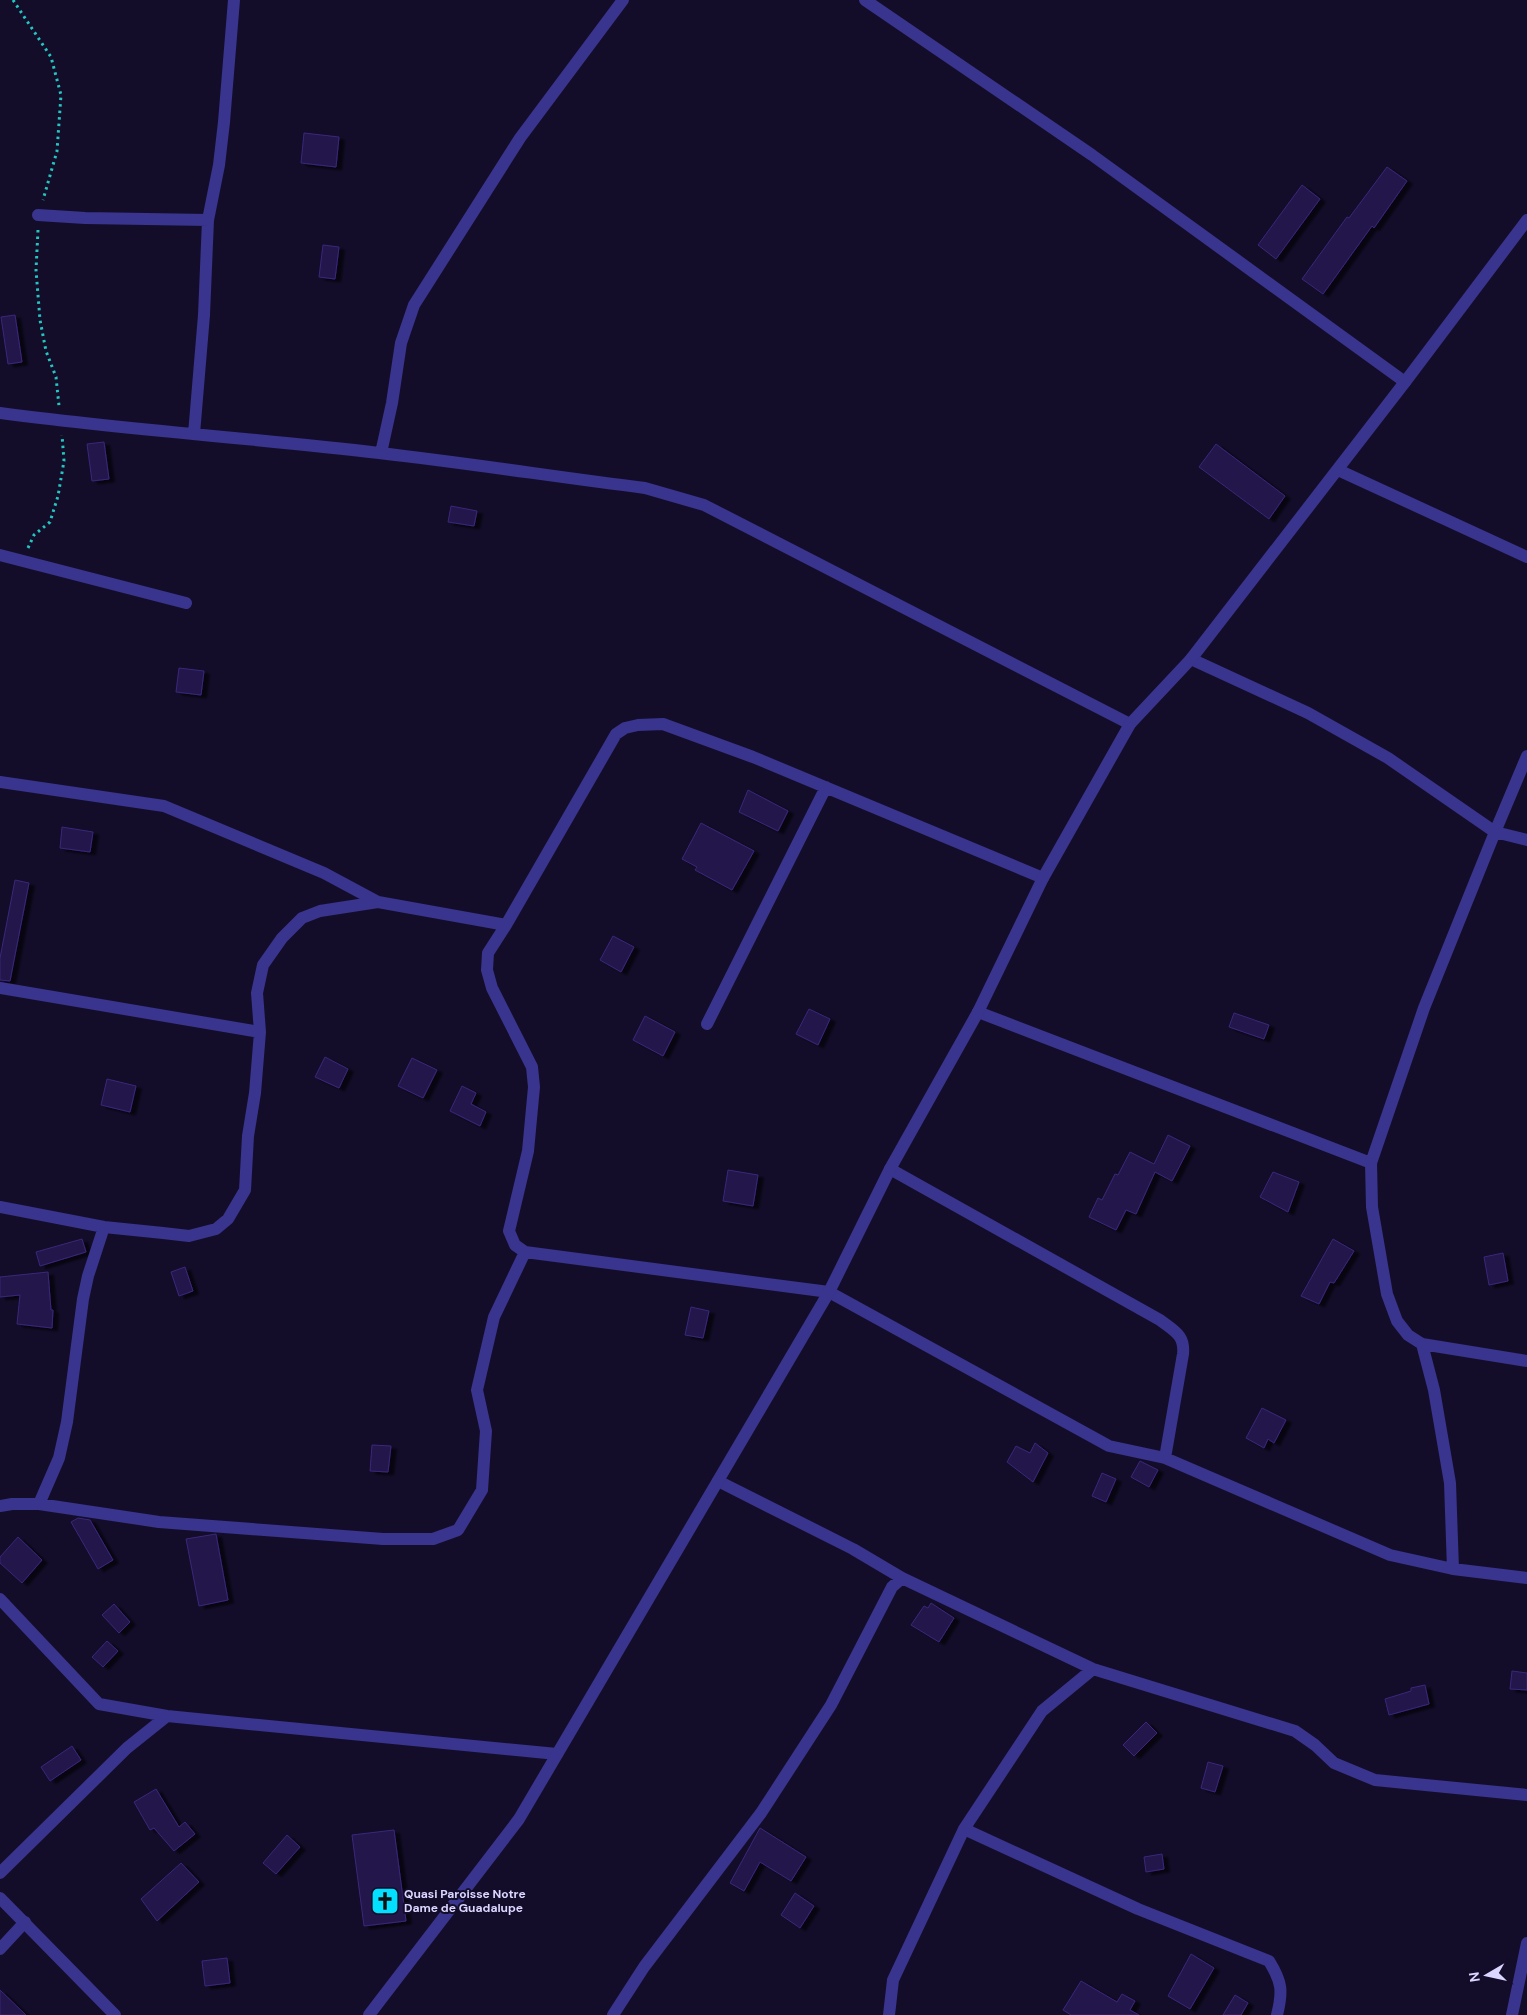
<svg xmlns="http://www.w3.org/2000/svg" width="1527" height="2015" viewBox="0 0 1527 2015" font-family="'DM Sans',sans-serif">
<defs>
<filter id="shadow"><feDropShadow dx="5.5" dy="3" stdDeviation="1" flood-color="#0009"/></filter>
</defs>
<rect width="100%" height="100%" fill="#130d29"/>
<path fill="#23174c" stroke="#3a277b" filter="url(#shadow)" d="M304 133 339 137 336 167 301 163Z
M1387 167 1407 181 1374 228 1372 226 1323 294 1302 279 1347 217 1349 218Z
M1302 185 1320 199 1276 259 1258 245Z
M323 245 339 247 335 279 319 277Z
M15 315 22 362 8 364 1 317Z
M104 442 109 479 92 481 87 444Z
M1216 444 1285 496 1269 519 1199 467Z
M451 506 477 511 474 526 448 522Z
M179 668 204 671 201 695 176 692Z
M748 790 788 811 778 831 739 812Z
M701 823 754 851 732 890 695 870 697 867 682 859Z
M62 827 93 832 90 852 60 848Z
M15 880 29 883 10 981 0 980V958Z
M613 936 634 947 621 972 600 960Z
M809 1009 830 1019 818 1045 796 1034Z
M1234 1013 1269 1025 1264 1039 1229 1027Z
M645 1016 675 1032 663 1056 633 1040Z
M325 1057 348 1069 339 1088 315 1077Z
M412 1058 437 1070 423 1098 398 1086Z
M107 1079 136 1086 130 1112 101 1105Z
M462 1086 476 1093 471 1104 486 1112 480 1126 450 1111Z
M1168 1135 1190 1146 1172 1181 1155 1172 1136 1214 1126 1210 1116 1230 1089 1217 1098 1198 1102 1200 1115 1174 1118 1175 1130 1152 1154 1164Z
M728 1170 758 1175 753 1206 723 1201Z
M1273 1172 1299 1182 1288 1212 1260 1197Z
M82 1239 86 1252 40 1266 36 1252Z
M1333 1239 1354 1251 1334 1283 1330 1282 1319 1304 1301 1296Z
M1503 1253 1508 1281 1489 1285 1484 1257Z
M185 1267 193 1291 179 1296 171 1272Z
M48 1272 51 1310H53L52 1328 17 1324 20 1295 0 1297V1277Z
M691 1307 709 1311 703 1338 685 1335Z
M1262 1408 1286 1420 1274 1443 1268 1439 1264 1448 1246 1438Z
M1035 1443 1048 1453 1033 1482 1007 1462 1016 1446 1030 1453Z
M372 1445 391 1446 388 1472 370 1471Z
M1140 1461 1158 1470 1149 1487 1131 1477Z
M1102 1473 1116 1479 1106 1502 1092 1496Z
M78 1518 90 1520 113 1560 98 1569 71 1522Z
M216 1534 228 1600 199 1606 186 1539Z
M18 1537 42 1560 22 1583 0 1563V1557Z
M931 1603 954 1618 939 1642 911 1625 924 1606 928 1608Z
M114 1604 130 1622 119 1633 102 1615Z
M107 1641 118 1651 103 1667 92 1657Z
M1512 1671 1527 1673V1690L1510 1689Z
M1425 1685 1429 1704 1389 1715 1385 1699 1411 1691V1688Z
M1146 1722 1157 1733 1134 1756 1123 1745Z
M72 1746 81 1760 50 1781 41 1767Z
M1208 1762 1223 1766 1215 1792 1201 1788Z
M156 1789 179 1827 185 1822 195 1834 174 1851 154 1828 150 1830 134 1802Z
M760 1828 806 1857 791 1881 760 1862 744 1891 730 1883Z
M394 1830 406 1921 364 1926 352 1835Z
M287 1835 300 1847 276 1874 263 1863Z
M1162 1854 1164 1869 1146 1872 1144 1857Z
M181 1863 199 1882 157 1921 141 1899Z
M795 1893 814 1906 800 1928 781 1915Z
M1191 1954 1214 1968 1190 2009 1168 1996Z
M227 1958 230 1983 205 1986 202 1961Z
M1081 1981 1117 2002 1122 1994 1135 2001 1130 2010 1139 2015H1071L1063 2010Z
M0 1990 26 2015H0Z
M1235 1995 1248 2003 1241 2015H1223Z"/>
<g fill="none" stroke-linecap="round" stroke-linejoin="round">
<path stroke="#23c6c0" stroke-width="3" stroke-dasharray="2.5 4" stroke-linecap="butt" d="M13 0 51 57 61 95 57 151 43 200
M38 230 36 270 40 320 46 351 56 377 59 406
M28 548 34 535 50 522 58 496 64 461 62 435"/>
<path stroke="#39348d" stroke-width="12" d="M865 0 1092 155 1405 382
M38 215 85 218 208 220 219 165 224 122 234 0
M0 413C126 430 253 438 379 453 468 463 556 477 645 488L704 505 1130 724
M194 434 204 315 208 220
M381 453 392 403 401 343 414 305 520 138 623 0
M1338 470 1527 557
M0 555 186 603
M1191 659 1308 713 1388 758 1495 832 1527 840
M1527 756 1495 832 1424 1008 1371 1163 1372 1207 1387 1294 1397 1321 1408 1335 1422 1344 1527 1361
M0 782 164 806 324 873 378 902
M1043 878 753 757 663 724 638 725 625 728 616 734 506 925 488 953 487 970 492 988 532 1067 534 1087 528 1151 509 1231 515 1245 525 1252 829 1292 1109 1446 1165 1458 1390 1555 1453 1569 1527 1578
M0 988 260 1032
M978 1012 1371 1163
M707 1024 826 787
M890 1169 1160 1320C1174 1331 1185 1335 1183 1354L1165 1458
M0 1207 104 1227 163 1233 189 1236 216 1229 228 1219 245 1190 248 1136 255 1093 260 1032 257 993 263 965 282 938 302 918 320 911 378 902 506 925
M1422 1344 1434 1390 1450 1483 1453 1569
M718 1481 853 1549 902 1578 1093 1669 1295 1731 1315 1745 1334 1763 1375 1780 1527 1795
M39 1504 59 1458 67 1422 83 1299 88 1276 104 1227
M0 1506 12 1504H39L159 1522 383 1539H433L458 1530 482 1490 486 1431 477 1390 494 1317 525 1252
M0 1599 99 1704 167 1716 557 1754
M964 1829 1138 1909 1269 1961C1282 1982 1283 1991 1277 2015
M0 1873 127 1748 167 1716
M0 1949 25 1922
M613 2015 644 1967 761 1813 831 1705 892 1587 902 1578
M889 2015 893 1980 964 1829 1042 1711 1093 1669
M1512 2015 1527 1943"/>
<path stroke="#39348d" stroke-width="12" d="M0 1898 115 2015
M369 2015 519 1819 829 1292 890 1169 978 1012 1043 878 1130 724 1191 659 1405 382 1527 220"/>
</g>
<defs>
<symbol id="church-square" viewBox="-11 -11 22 22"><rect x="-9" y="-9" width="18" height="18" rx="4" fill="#02dfff" stroke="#130d29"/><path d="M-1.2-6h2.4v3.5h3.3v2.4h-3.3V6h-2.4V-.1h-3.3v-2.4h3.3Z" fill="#111"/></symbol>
</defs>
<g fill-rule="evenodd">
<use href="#church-square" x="369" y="1885" width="32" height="32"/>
</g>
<g text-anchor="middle" stroke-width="4" stroke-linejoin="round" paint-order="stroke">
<g font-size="12" font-weight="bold" fill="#dbd6ff" stroke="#130d29" text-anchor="start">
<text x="404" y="1898">Quasi Paroisse Notre<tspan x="404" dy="14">Dame de Guadalupe</tspan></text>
</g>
</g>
<g transform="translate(1487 1975) rotate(261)" stroke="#130d29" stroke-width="4" paint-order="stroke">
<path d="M0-4L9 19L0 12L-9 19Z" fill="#dbd6ff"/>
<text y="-8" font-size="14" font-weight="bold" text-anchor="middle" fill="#dbd6ff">N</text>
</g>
</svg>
